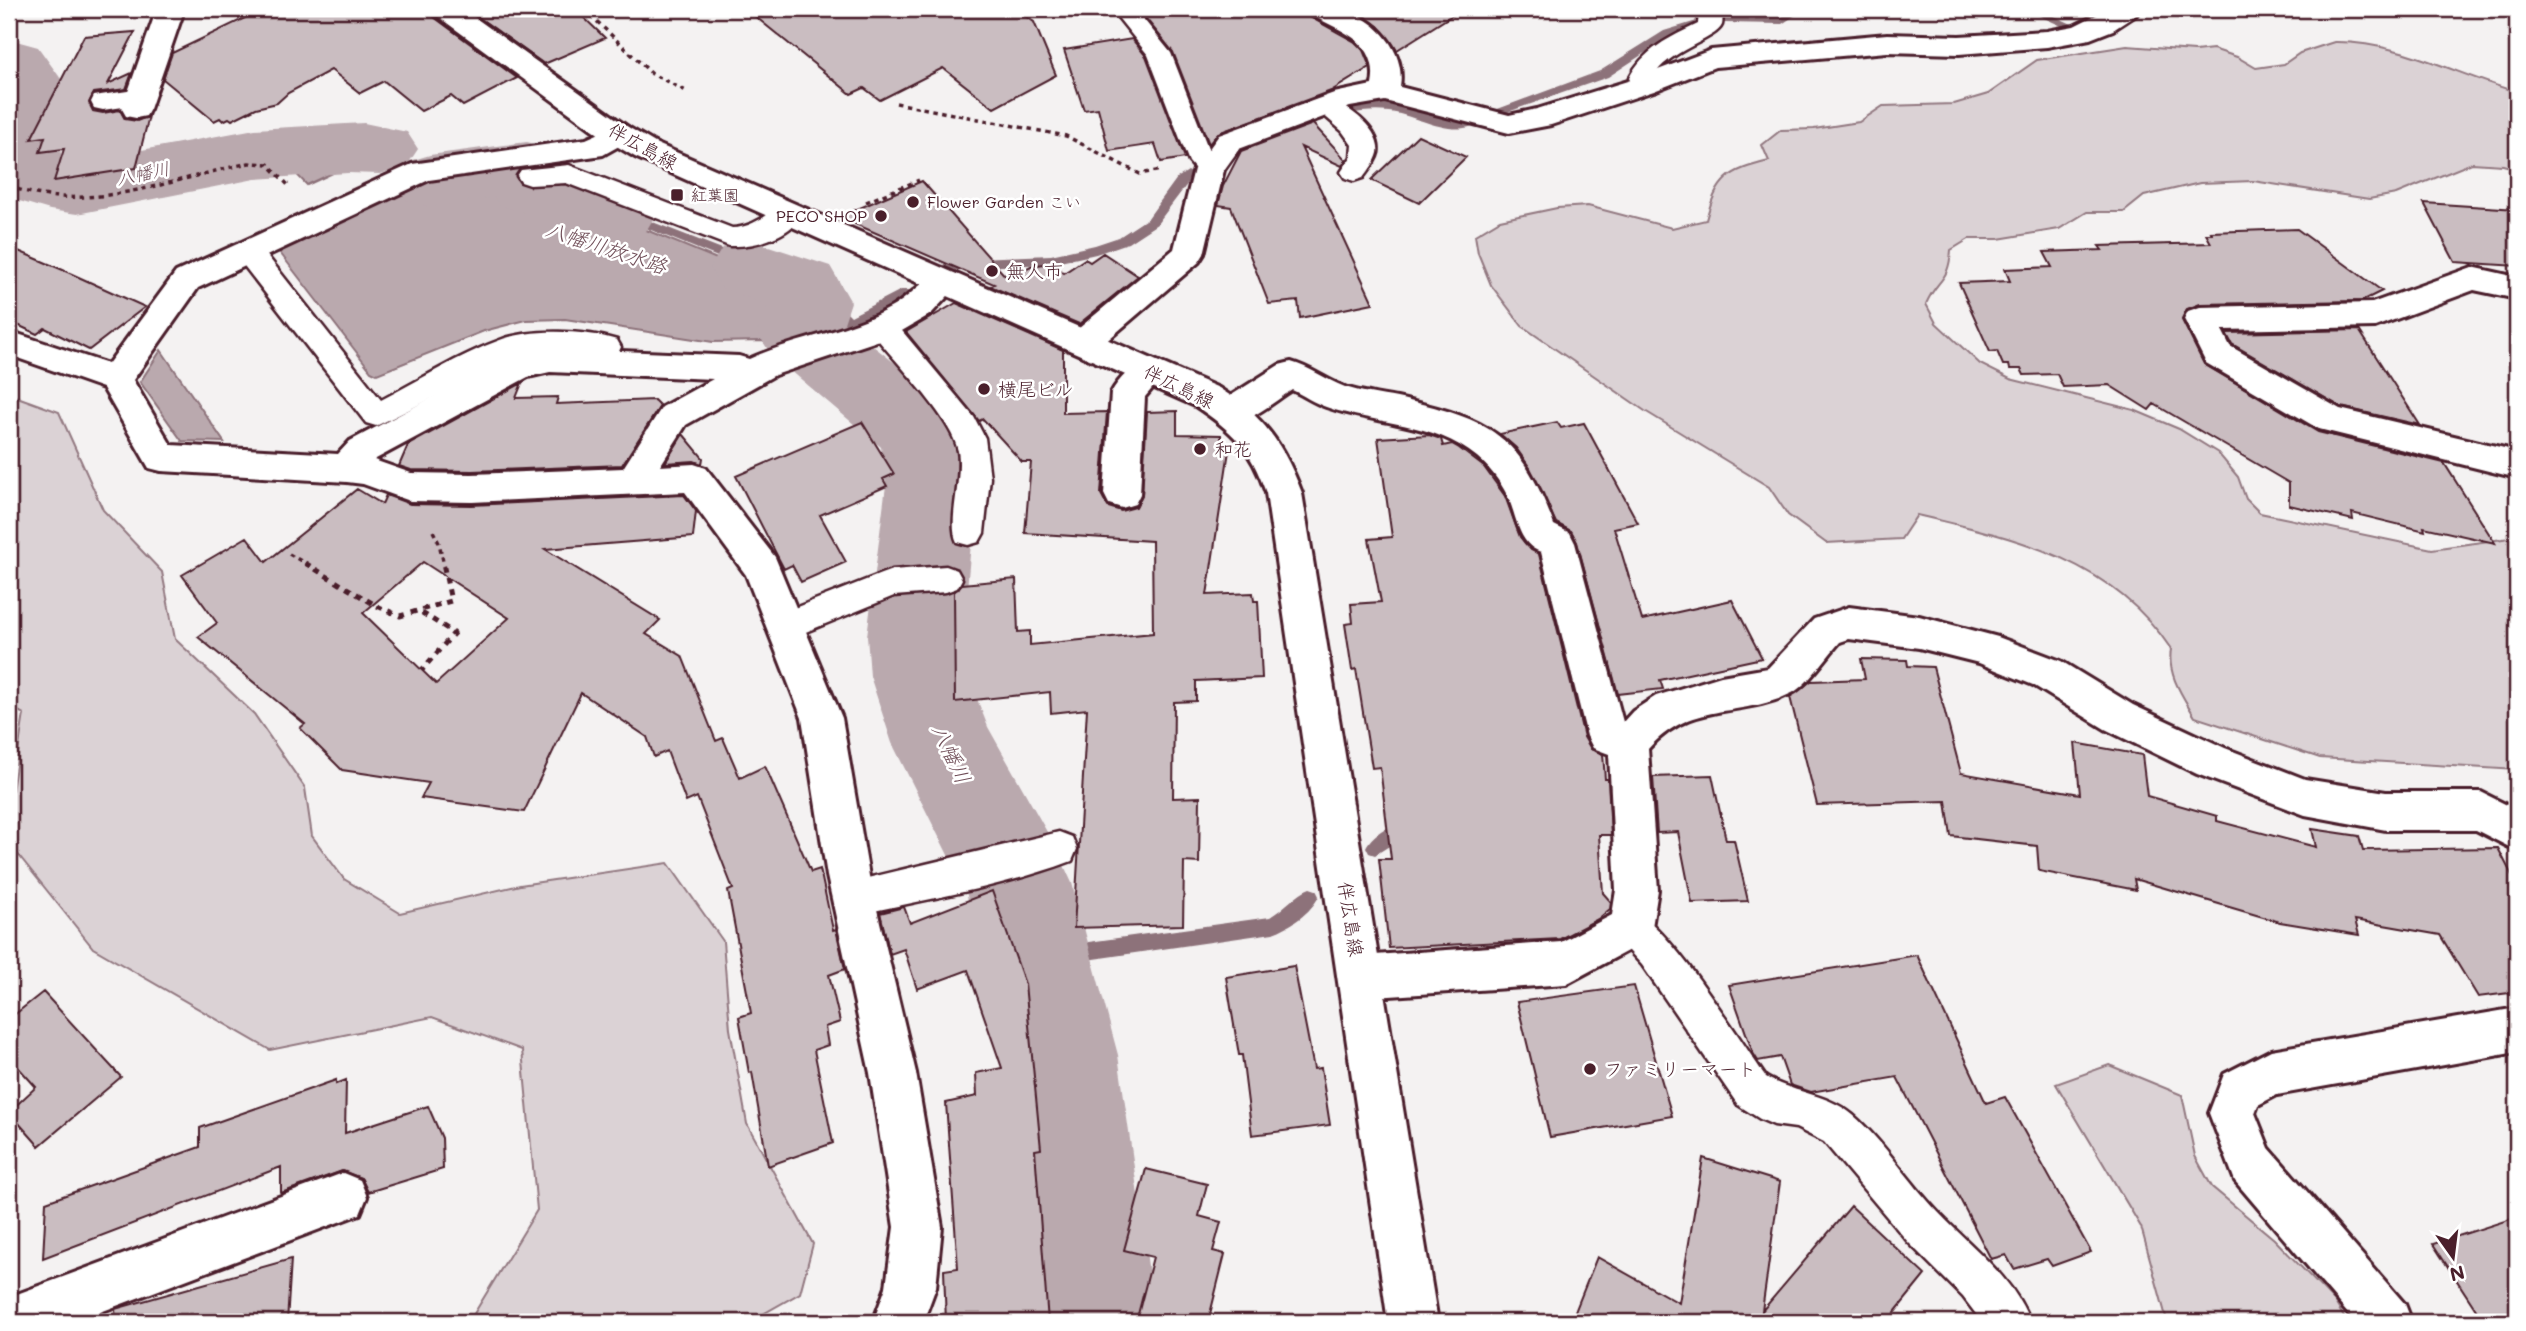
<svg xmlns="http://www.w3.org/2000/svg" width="2526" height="1331" viewBox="0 0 2526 1331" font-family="Mali,'Klee One',sans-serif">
<rect width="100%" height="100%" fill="#f4f2f2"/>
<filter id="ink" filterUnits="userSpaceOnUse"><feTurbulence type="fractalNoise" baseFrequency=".0143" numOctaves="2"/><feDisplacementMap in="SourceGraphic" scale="14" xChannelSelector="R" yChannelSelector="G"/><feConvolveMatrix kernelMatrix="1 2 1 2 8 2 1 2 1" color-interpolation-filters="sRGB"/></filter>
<g filter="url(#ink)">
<path fill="#dbd2d5" stroke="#927880" stroke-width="2" d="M2334 42C2398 41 2457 75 2517 92V169L2503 165 2472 163 2396 194 2369 199 2253 181 2200 183 2144 196 2124 212H2087L2059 229 1998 239H1969L1951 250C1949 283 1937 278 1926 304L1936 323 1980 364 2010 379 2134 410 2179 429 2218 453 2238 477 2246 499 2260 513 2432 549 2517 537V770L2320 758 2195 717C2182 695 2167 675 2171 649 2111 559 2016 538 1917 515L1901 539 1826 543 1788 515 1769 487 1645 411 1522 326 1491 285 1478 253 1475 235 1500 220 1557 208 1588 206 1672 228 1706 220C1717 178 1728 171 1769 161L1762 145 1781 130 1814 129 1859 122 1883 106 1954 104 1988 94 2037 60 2127 46 2195 51 2213 49 2237 57 2256 68 2284 64 2300 53Z
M9 394 59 412 103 510 162 572 175 639 254 714 305 788 312 836 344 879 400 913 520 885 668 863 723 941 730 1029 747 1124 813 1244 800 1293 749 1322H469L537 1210 522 1050 432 1017 270 1050 93 948 9 843V811L24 714 9 706Z
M2109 1065 2182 1095 2195 1156 2212 1187 2274 1239 2334 1301 2347 1322H2172L2166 1317 2141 1227 2056 1084Z"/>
<path fill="#baa9ae" stroke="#8d727a" stroke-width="2" d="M386 139 391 146 307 185 279 156 243 154 291 144Z
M523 167 522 190C556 187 584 204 615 216L602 228 639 227 729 264 720 274 745 272 805 292 809 290C855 332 879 373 912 424L805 378 763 341 713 342 565 319 526 320 484 331 377 374 371 371 277 249 412 186 416 189 431 182 429 179Z
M161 350 224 442 182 441 140 382Z"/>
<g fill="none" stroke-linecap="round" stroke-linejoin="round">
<path fill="#8d727a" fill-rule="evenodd" d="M1792 9H1805L1782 24 1724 23 1701 26 1672 35 1608 77 1505 113 1501 114 1495 110 1600 71 1664 31 1700 20 1724 17 1780 18Z
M2024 9H2039L2074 25 2064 27Z
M1387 104C1418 109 1444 125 1476 116L1482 120C1457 142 1417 115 1389 112 1340 107 1290 133 1246 153L1242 154 1236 150C1243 143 1255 139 1265 135 1305 118 1344 105 1387 104Z
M1188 171 1194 175 1157 224 1128 243 1096 254 1051 264 977 267 949 272 943 267 944 264 977 258 1051 255 1095 245 1119 237 1148 218 1177 178Z
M599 203 624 209 626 212 620 216 595 210 593 207Z
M645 219 740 256 741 259 735 263 730 262 641 226 639 223Z
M753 260 817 283 851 316 901 290H911L913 293 850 328 845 326 807 289 748 268V262Z
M1407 818 1413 821 1415 826 1413 831 1375 855 1369 853 1366 847C1373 833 1393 823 1407 818Z
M1310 888 1316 890 1319 896C1311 913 1290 927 1273 933L1038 967 1032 964 1029 958 1032 952 1038 949 1270 917C1284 909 1298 892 1310 888Z"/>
<path fill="#baa9ae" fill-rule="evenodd" d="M9 39 38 47 61 79 56 122 62 161 77 162 255 129 364 123 407 132 418 149 410 161 430 155 527 142 554 149 565 167 600 177 645 195 656 214 645 233 617 240 589 233 546 214 526 213 499 205 494 197 430 207 403 199 392 181 400 168 380 174 348 173 255 179 77 214 50 210 9 198Z
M750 240 830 266 851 302 844 323 943 401 971 453 976 485 963 636 968 676 988 727 1056 848 1072 883 1118 1055 1156 1322H1030L1002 1055 966 891 892 743 870 676 867 636 886 485 881 447 770 353 757 332 768 305 722 288 710 268 722 248Z"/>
</g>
<path fill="#cabdc1" stroke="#4a1f2b" stroke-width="2" fill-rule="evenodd" d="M264 9H430L434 17 517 78 463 106 451 96 421 111 384 81 360 93 331 70 288 93 277 103 256 108 232 120 229 118 223 121 220 118 214 121 163 79 172 53Z
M467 9H575L605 38 544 64Z
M746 9H1015L1034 22 1056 75 994 108 943 68 880 100 864 88 851 94Z
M1138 9H1305L1310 17 1355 42 1363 50 1370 67 1331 91 1218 133 1209 144 1173 52Z
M1348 9H1462L1397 50 1378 26Z
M135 32 108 84 132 73 126 89 94 93 89 103 93 111 103 113 120 110 125 119 137 121 149 116 136 168 54 181 64 149 40 152 45 137 31 139 84 36Z
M1132 39 1146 56 1185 158 1161 162 1155 144 1109 151 1098 108 1084 110 1064 50Z
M1313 124 1346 160 1342 166 1301 147 1373 303 1300 318 1298 301 1269 304 1231 207 1218 205 1223 186 1241 151Z
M1418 135 1466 157 1419 203 1371 180Z
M922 181 1007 278 1031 266 1051 263 1064 273 1085 259 1090 262 1103 253 1138 276 1079 324 990 286 994 284 839 217Z
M2424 203 2517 209V266L2455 262Z
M2297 229 2382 291 2362 301 2200 304 2187 309 2182 320 2204 364 2318 432 2444 463 2495 543 2424 527 2425 531 2352 513 2353 520 2289 505V483L2154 404 2149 410 2109 385 2063 387 2057 374 2024 375 2021 369H2010L2009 365H2003L1997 351 1990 352 1959 283 2010 281 2005 269 2052 267 2044 252 2102 250 2099 246 2211 243 2206 234H2212L2211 232Z
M9 247 63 270 145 307 89 350 45 328 37 334 9 321Z
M956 303 1063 350V413L1107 412 1101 494 1108 507 1121 511 1136 507 1142 495 1147 412 1177 411V434L1221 435V444H1230L1207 595 1253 593 1254 601H1258L1262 678 1196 681V701L1174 702 1173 798 1200 797 1199 863 1184 862 1183 925 1074 928 1087 709 1051 713 1050 692 955 702 954 592 962 584 1016 579 1018 632 1030 631V645L1153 633 1152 541 1025 533 1031 462H1022L983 419 979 421 906 332Z
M2359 330 2420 425 2341 407 2232 344 2226 333Z
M522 383 516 398 558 397 556 404 654 400 660 406 622 465 472 471 411 470 399 466 408 445Z
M862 422 894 474 883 479 887 486 820 515 846 562 801 582 792 565 784 569 736 476Z
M1557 422 1561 428 1584 423 1638 523 1614 528 1642 620 1732 600 1762 658 1660 680 1663 689 1618 694 1577 542 1571 531 1556 523 1530 468 1516 448 1500 434Z
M683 434 703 458 702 464 694 461 665 463Z
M1429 435 1441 439 1443 446 1452 444 1459 448 1484 467 1505 496 1520 537 1531 550 1539 554 1584 737 1591 749 1603 754 1605 779H1608L1611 835H1599L1603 893 1611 902 1610 909 1598 919 1560 939 1389 948 1379 859H1391L1380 767 1372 768 1356 669 1352 670 1345 624 1353 623 1351 604 1381 602 1369 539 1392 537 1378 438Z
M357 489 382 504 386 495 410 504 472 505 684 495 696 511 693 537 545 549 660 620 646 634 682 656 716 741 723 738 740 778 765 766 811 872 820 869 833 930 836 929 845 969 829 975 840 1022 825 1027 828 1045 814 1050 833 1143 768 1166 752 1072 749 1073 739 1017 751 1013 728 891 733 889 697 797 686 802 667 751 654 757 647 737 581 693 524 812 421 798 429 783 342 770 300 728 305 724 198 637 217 623 182 575 247 537 266 562ZM423 562 509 618 436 684 363 613Z
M1861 659 1907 660 1908 666 1933 667 1961 773 2080 794 2075 743 2142 755 2147 796 2217 816V821L2316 847 2312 829 2359 836 2363 850 2498 848 2517 885V992L2478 997 2440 935 2355 920 2359 935 2280 922 2134 879 2136 890 2039 871 2037 846 1951 836 1946 801 1817 805 1790 697 1811 681 1865 679Z
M1712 775 1726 840H1734L1748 901 1692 903 1678 832 1657 833 1653 777Z
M992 891 1025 984 1041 1149 1035 1150 1048 1322H946L944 1270 958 1268 946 1103 977 1096 976 1073 1002 1068 968 970 917 989 904 949 890 954 880 913 904 907 910 923Z
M1917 955 1986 1103 2005 1097 2091 1252 2052 1266 2047 1259 2014 1269 2006 1255 1991 1259 1897 1077 1811 1092 1790 1085 1780 1057 1758 1061 1753 1053 1729 985Z
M1294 966 1314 1069 1321 1068 1330 1125 1252 1135 1242 1055H1239L1226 977Z
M1634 986 1672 1116 1550 1137 1517 1002Z
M43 992 121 1077 39 1146 9 1112 36 1087 9 1057V1019Z
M336 1080V1084L346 1080 345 1133 428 1106 442 1138 443 1169 368 1192 361 1178 342 1171 281 1193V1167L43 1258 46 1202 200 1147V1128Z
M1703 1158 1780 1182 1762 1311 1851 1206 1925 1275 1887 1322H1571L1597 1257 1679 1303Z
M1146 1169 1207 1184 1199 1216 1221 1222 1213 1251 1225 1254 1208 1322H1136L1153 1257 1124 1250Z
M2517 1217V1322H2484L2433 1244Z
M291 1259 287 1322H116L115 1309Z"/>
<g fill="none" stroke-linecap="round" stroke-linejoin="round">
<defs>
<path id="lane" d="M1131 9 1136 10 1171 53 1210 153 1222 169 1218 175 1209 178 1200 175 1189 162 1148 55 1116 15 1120 10Z
M1699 9H1723C1722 14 1723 21 1722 25 1716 40 1666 51 1653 78L1656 85 1653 90 1644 93 1635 90 1629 78C1643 50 1670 37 1698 24Z
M141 89 150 91 153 97 150 103 103 110 94 108 91 102 94 96Z
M1325 98C1345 103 1382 129 1378 153 1376 162 1368 171 1363 178L1354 181 1345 178 1341 172 1351 157 1352 145 1342 131 1313 106 1316 100Z
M569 165 732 228C759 228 776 201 799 208L803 214C789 237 755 247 729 246L566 183 530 185 521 182 517 176 521 170Z
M248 242 258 244 381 400C420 380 459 355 500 340 531 328 586 330 617 340L621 347 610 370 600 374 590 370 586 363 589 355 561 352 515 357 376 426 366 423 238 258 234 251 238 244Z
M883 317 893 320 974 417 985 438 990 478 984 533 979 542 968 545 957 542C947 523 963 478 958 451 952 419 896 362 873 334L869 327 873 320Z
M946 566 957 570 962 579 957 588 946 592 894 596 786 640 774 636 770 626 774 616 881 574 892 570Z
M1059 832 1072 837 1077 849 1072 861C1003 887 927 899 855 915L842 910 837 898 842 886 855 881Z
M1631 909C1669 924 1739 1039 1766 1077 1792 1093 1829 1094 1853 1115 1885 1143 1909 1182 1938 1212 1970 1246 2014 1278 2030 1322H1982L1963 1297 1908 1242 1824 1142 1796 1128 1774 1125 1760 1119 1738 1105 1642 965 1618 939 1612 927 1618 915Z"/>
<path id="street" d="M147 9H176L182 16 150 109 146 116 136 118 126 116 122 109 154 17Z
M1308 9C1318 9 1332 6 1341 9 1376 18 1406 50 1400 87L1509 115 1537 109 1634 79 1711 50 1887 34 1959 36 2047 31 2074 26 2108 9H2140L2136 15 2113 30 2090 39 2047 47 1959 54 1887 52 1715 67 1654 91 1551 125 1509 133 1385 101 1350 107 1239 149 1224 170 1204 254 1199 262 1096 350 1084 354 1072 350 1068 342 1072 334 1174 249 1194 169 1219 135 1334 93 1372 85C1380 42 1343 32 1311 15Z
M618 125 628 127 633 134 628 141 603 155 429 180 198 288 133 380 171 445 338 454 350 441 508 357 550 348 739 356 749 359C795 338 848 332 892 307 914 295 930 267 956 274L961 282 931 314 895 335 775 375 686 425 660 466 694 464 706 468 775 557 842 718 869 876 916 1073 942 1227 936 1287 923 1322H873L886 1287 894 1227 870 1073 827 876 802 718 746 575 685 492 472 502 410 501 363 484 347 482 161 471 149 468 103 388 9 355V331L108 364 176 272 412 164 586 139ZM550 372 713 379 662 407 623 468 472 474 411 473 374 460 528 377Z
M2472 267 2517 277V299L2474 290 2375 327 2222 330 2230 346 2340 409 2517 451V478L2319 429 2206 363 2184 319 2188 311 2200 307 2372 303Z
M1149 360 1161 363 1166 372 1145 397 1140 494 1135 504 1122 508 1109 504 1104 494 1111 393C1119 378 1133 365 1149 360Z
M1291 362C1310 367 1326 380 1345 387 1361 392 1380 395 1397 398 1489 419 1520 433 1554 525L1570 533 1575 543 1623 722 1633 711 1656 696 1721 676 1768 668 1814 619 1849 607 1919 616 1998 637 2061 661 2133 705 2225 748 2305 779 2386 792H2481L2517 810V851L2476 830H2386L2305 815 2197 774 2105 729 2033 685 1979 663 1919 648 1849 639 1840 642C1828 655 1807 686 1792 693 1740 719 1693 699 1648 749L1658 890 1652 927 1646 941 1566 984 1360 998 1344 992 1338 977 1344 962 1360 956 1561 942 1612 915 1616 890 1609 754 1593 748 1587 736 1541 552C1517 544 1517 515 1507 495 1500 481 1489 467 1477 457 1433 421 1377 425 1326 407 1314 403 1303 395 1292 390 1271 403 1245 429 1219 421L1214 412 1219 403 1279 365Z
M2517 1008V1052L2277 1095 2258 1105 2255 1113 2269 1148 2405 1304 2412 1322H2355L2235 1181 2209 1113 2224 1074 2271 1050Z
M343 1173 360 1180 367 1197 360 1214 74 1322H9V1297Z"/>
<path id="secondary" d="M433 9H463L628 127 655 143 1219 388C1264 417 1283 443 1302 493L1438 1322H1388L1266 493C1251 449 1233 431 1195 406L635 157 608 141 436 15Z"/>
</defs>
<use href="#lane" stroke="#4a1f2b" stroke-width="5"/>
<use href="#street" stroke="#4a1f2b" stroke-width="6"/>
<use href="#secondary" stroke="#4a1f2b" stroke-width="6"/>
<path stroke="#4a1f2b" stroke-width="3.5" stroke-dasharray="4.5 4.5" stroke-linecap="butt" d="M584 9 652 74 688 92
M896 103 1066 136 1140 174 1161 170
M9 186C84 216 173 179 249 163L268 164 290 187
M866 202 919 180
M433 531 439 543 444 565
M289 554 308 565"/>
<path stroke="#4a1f2b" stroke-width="5" stroke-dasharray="6 6" stroke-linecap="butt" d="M305 563 377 606 400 616 451 601 443 563
M422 613 454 633 422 670"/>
<use href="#lane" fill="#fff" fill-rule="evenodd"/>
<use href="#street" fill="#fff" fill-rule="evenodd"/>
<use href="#secondary" fill="#fff" fill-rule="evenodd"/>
</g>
</g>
<g fill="#4a1f2b" stroke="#fff" stroke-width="2.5">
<rect x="670" y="188" width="14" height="14" rx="3.5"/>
<circle cx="913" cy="202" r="7"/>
<circle cx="881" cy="216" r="7"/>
<circle cx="992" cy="271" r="7"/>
<circle cx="984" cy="389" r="7"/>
<circle cx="1200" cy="449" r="7"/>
<circle cx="1590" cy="1069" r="7"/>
</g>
<g text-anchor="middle" stroke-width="5" stroke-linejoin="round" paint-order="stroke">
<g font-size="16" fill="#4a1f2b" stroke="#fff" text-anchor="start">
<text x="691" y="201">紅葉園</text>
<text x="927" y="208">Flower Garden こい</text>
<text x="867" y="222" text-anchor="end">PECO SHOP</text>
</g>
<g font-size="18" font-style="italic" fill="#714f59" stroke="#fff">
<text transform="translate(143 174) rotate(-12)" y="6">八幡川</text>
</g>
<g font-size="19" fill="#4a1f2b" stroke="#fff">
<text transform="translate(643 146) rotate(29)" y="7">伴広島線</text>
<text transform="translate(1179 386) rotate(26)" y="7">伴広島線</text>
<text transform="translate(1351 919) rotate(81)" y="7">伴広島線</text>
</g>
<g font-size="19" fill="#4a1f2b" stroke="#fff" text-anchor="start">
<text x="1006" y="278">無人市</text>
<text x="998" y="396">横尾ビル</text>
<text x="1214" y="456">和花</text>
<text x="1604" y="1076">ファミリーマート</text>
</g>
<g font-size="21" font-style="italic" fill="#714f59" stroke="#fff">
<text transform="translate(606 248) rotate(18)" y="7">八幡川放水路</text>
<text transform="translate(951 754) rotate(65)" y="7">八幡川</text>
</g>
</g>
<rect width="2526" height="1331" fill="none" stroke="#fff" stroke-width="35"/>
<rect x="18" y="18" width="2491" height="1296" fill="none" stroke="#4a1f2b" stroke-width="2.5" filter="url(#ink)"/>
<g transform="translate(2453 1257) rotate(166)" stroke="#ffffff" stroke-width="5" paint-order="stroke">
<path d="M0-5L12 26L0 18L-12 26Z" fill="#4a1f2b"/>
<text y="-10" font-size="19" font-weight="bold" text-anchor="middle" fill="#4a1f2b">N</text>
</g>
</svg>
